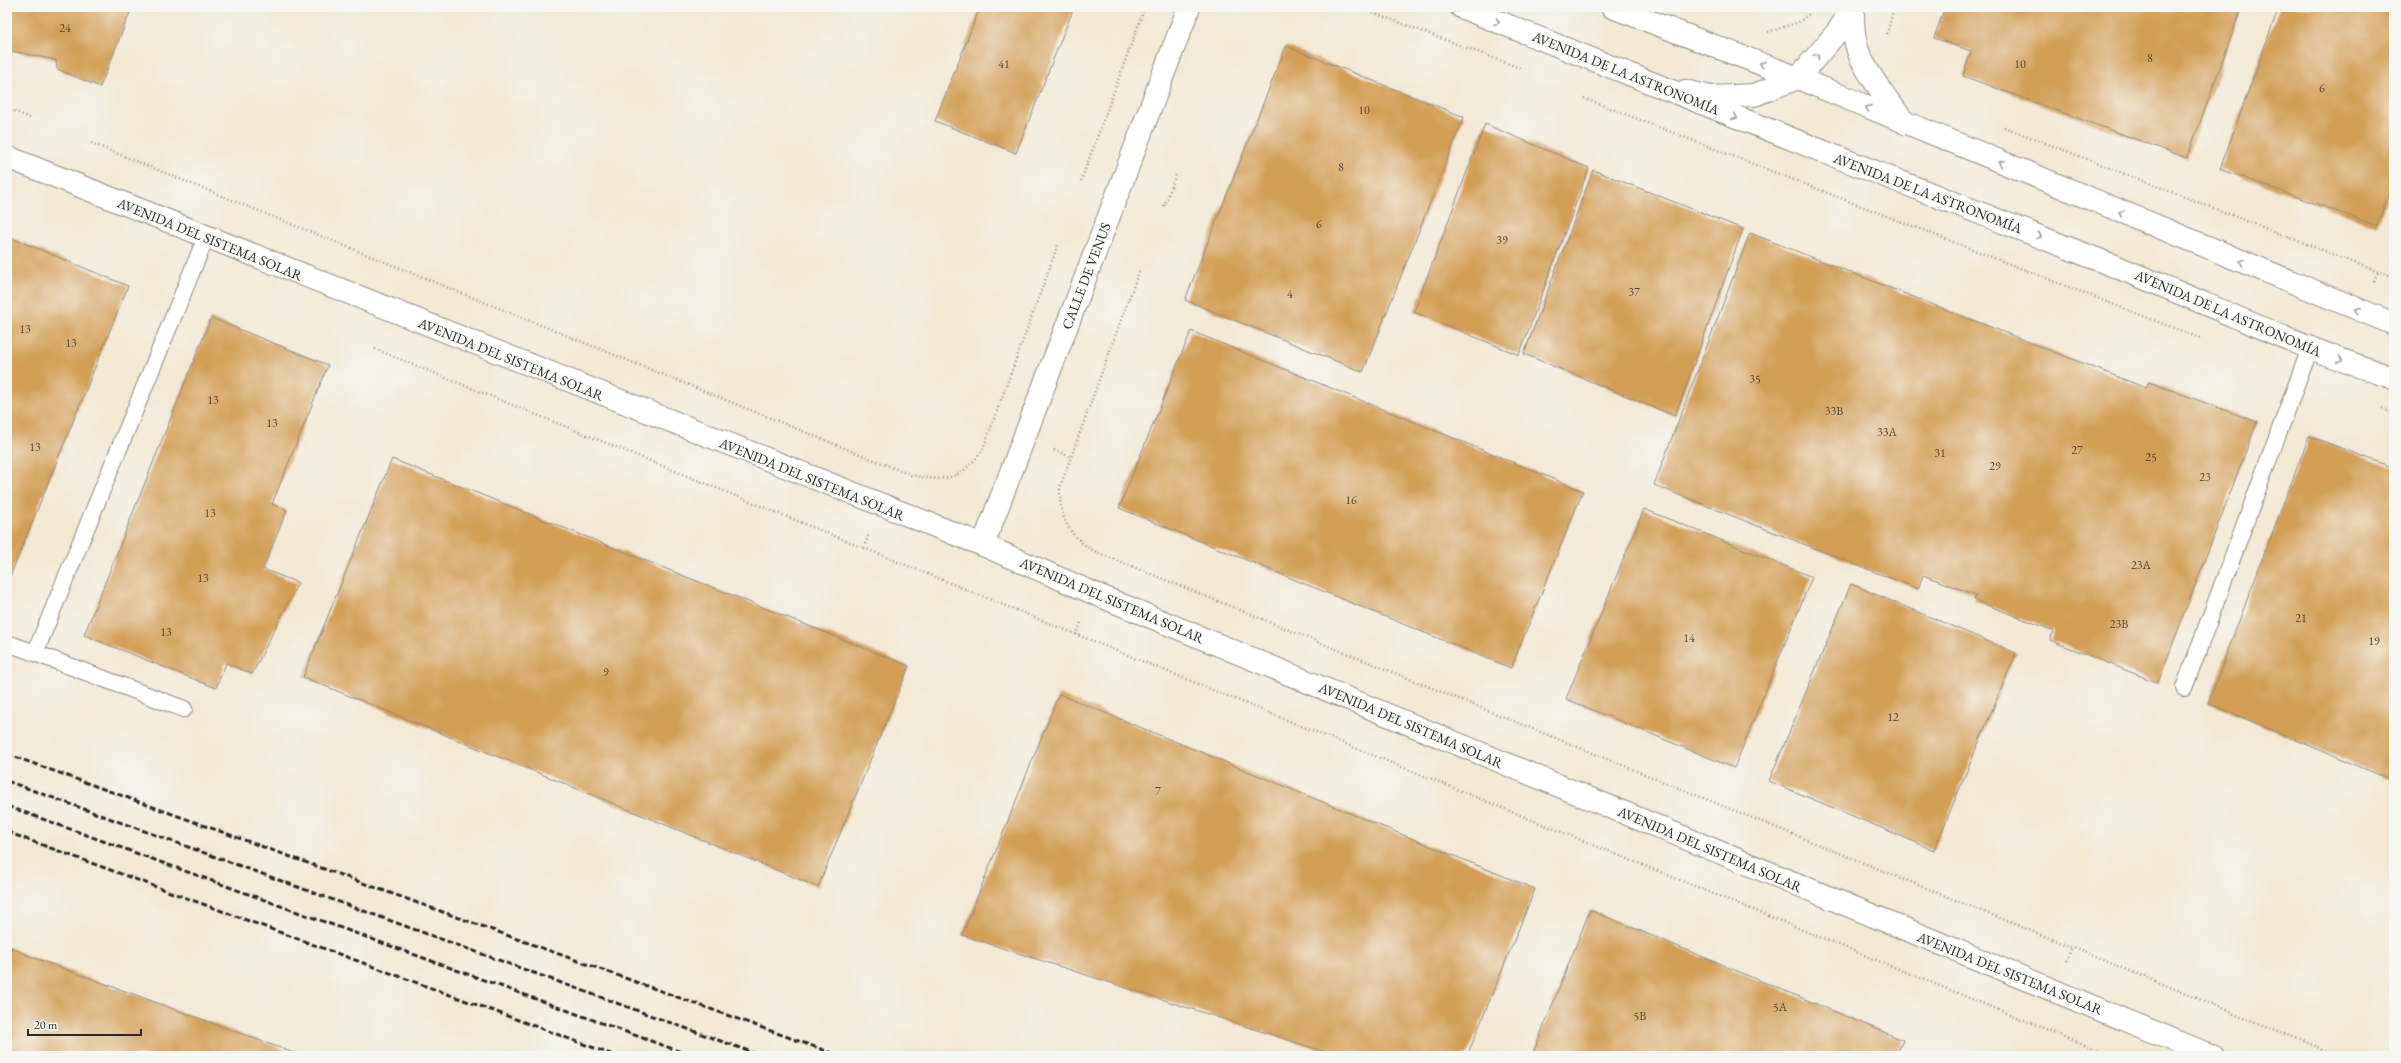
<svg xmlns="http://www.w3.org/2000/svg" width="2401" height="1063" viewBox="0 0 2401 1063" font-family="'EB Garamond',serif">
<rect width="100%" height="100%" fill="#f6f6f2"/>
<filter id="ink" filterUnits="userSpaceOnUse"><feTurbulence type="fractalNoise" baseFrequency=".025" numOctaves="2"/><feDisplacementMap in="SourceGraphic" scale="8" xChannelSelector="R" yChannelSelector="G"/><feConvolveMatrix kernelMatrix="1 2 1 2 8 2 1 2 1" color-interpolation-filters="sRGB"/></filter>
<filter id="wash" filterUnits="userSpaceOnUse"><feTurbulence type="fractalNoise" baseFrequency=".012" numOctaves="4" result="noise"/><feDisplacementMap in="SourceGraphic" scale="16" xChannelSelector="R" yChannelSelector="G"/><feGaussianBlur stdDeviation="0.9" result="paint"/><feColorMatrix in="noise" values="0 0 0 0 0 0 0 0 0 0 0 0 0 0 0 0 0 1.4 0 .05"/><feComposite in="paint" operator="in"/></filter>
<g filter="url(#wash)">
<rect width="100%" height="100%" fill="#f2e8d4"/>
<g id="blocks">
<path fill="#d29f55" d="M7 7H132L100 87 57 69 56 60 7 50Z
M980 7H1074L1016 153 935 121Z
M1945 7H2242L2187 158 1963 76 1971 51 1934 38Z
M2279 7H2394V179L2377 226 2220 169Z
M1286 46 1464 117 1363 372 1185 300Z
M1485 124 1589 168 1519 355 1414 312Z
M1593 170 1743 229 1675 416 1524 354Z
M1750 233 2146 388 2149 382 2257 422 2158 683 2050 640 2054 631 1974 600 1976 595 1923 575 1918 589 1654 485Z
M7 236 128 286 7 584Z
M211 318 328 365 272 504 287 510 263 569 298 583 252 674 226 663 216 688 84 635Z
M1191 331 1583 491 1511 668 1119 508Z
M2309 436 2394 468V781L2208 703Z
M392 459 909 666 818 887 303 677Z
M1644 509 1812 577 1734 768 1566 699Z
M1851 584 2016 653 1934 850 1769 781Z
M1059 694 1535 889 1467 1056H1338L962 935Z
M1590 910 1903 1040 1896 1056H1532Z
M7 946 32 957 302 1056H7Z"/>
</g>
</g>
<g filter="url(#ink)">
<use href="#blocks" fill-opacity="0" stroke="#8e8a80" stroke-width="1"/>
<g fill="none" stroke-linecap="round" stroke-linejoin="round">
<defs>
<path id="service" d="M7 643 35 653 206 237
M35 653 184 709
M2184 688 2310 348"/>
<path id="minor" d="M1853 7C1853 23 1853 40 1860 56 1871 79 1889 102 1905 123
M1685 91 1711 97 1754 95 1798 78 1838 31 1853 7
M7 157 983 545 1093 593 2212 1056
M983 545 1189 7"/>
<path id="tertiary" d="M1461 7C1676 94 1893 179 2109 264 2204 301 2296 347 2394 378
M1612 7 1798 78 2394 324"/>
</defs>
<use href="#service" stroke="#8e8a80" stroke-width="18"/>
<use href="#minor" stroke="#8e8a80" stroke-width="24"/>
<use href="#tertiary" stroke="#8e8a80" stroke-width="24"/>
<path stroke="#8e8a80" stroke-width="2.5" stroke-dasharray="1 3" stroke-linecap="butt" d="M1358 7 1520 68
M1768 32 1799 22 1809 14
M1887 34 1894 7
M1584 98 2202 339
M7 108 30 118
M2004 127 2394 278
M91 143 911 475C946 483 962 479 983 449L1058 245
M1081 181 1145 7
M1164 206 1176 175
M1139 271 1060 487C1059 518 1068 535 1094 551L2340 1056
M2374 282 2378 273
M375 349 2112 1056
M2382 409 2394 414
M1054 450 1071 457
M864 548 869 534
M1076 635 1081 622
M2066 961 2072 947"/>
<use href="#service" stroke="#fff" stroke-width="16"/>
<use href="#minor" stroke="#fff" stroke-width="22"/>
<use href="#tertiary" stroke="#fff" stroke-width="22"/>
<path stroke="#2b2b2b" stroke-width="3" stroke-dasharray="6 3" stroke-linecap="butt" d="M7 754 840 1056
M7 781 762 1056
M7 806 692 1056
M7 832 616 1056"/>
</g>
<defs><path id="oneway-chevron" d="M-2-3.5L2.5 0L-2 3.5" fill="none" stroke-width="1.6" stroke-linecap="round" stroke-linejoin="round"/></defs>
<g stroke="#a0a0a0">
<use href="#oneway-chevron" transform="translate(1497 22) rotate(22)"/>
<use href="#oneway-chevron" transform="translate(1817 56) rotate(-50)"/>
<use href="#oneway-chevron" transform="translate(1762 64) rotate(-159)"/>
<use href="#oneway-chevron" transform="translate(1868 108) rotate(-157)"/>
<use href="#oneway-chevron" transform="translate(1735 117) rotate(21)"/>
<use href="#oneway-chevron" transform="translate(2001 163) rotate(-157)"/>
<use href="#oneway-chevron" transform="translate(2121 213) rotate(-157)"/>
<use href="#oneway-chevron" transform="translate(2039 236) rotate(21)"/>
<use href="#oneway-chevron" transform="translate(2242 262) rotate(-158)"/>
<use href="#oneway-chevron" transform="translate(2358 310) rotate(-157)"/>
<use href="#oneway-chevron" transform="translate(2340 360) rotate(21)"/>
</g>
</g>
<g text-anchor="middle" stroke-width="3" stroke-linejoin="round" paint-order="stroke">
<g font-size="12" fill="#554836">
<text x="65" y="32">24</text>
<text x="2150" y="62">8</text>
<text x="1004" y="68">41</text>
<text x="2020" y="68">10</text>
<text x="2322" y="92">6</text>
<text x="1364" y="114">10</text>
<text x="1341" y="171">8</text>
<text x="1319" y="228">6</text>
<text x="1502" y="244">39</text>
<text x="1634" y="296">37</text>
<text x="1290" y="298">4</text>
<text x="25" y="333">13</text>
<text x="71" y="347">13</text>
<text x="1755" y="383">35</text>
<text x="213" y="404">13</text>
<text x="1834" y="415">33B</text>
<text x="272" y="427">13</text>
<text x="1887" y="436">33A</text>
<text x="35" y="451">13</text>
<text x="2077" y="454">27</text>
<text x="1940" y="457">31</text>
<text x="2151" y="461">25</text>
<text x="1995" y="470">29</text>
<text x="2205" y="481">23</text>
<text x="1351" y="504">16</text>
<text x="210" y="517">13</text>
<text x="2141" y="569">23A</text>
<text x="203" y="582">13</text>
<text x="2301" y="622">21</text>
<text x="2119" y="628">23B</text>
<text x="166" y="636">13</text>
<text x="1689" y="642">14</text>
<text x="2374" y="645">19</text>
<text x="606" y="676">9</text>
<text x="1893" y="721">12</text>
<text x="1158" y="795">7</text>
<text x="1780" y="1011">5A</text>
<text x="1640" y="1020">5B</text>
</g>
<g font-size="14" fill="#2b2b2b" stroke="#f6f6f2">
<text transform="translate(1626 73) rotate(22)" y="5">AVENIDA DE LA ASTRONOMÍA</text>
<text transform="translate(1928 193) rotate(21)" y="5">AVENIDA DE LA ASTRONOMÍA</text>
<text transform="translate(210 239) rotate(22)" y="5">AVENIDA DEL SISTEMA SOLAR</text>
<text transform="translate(1086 276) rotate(-69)" y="5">CALLE DE VENUS</text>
<text transform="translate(2228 313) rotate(23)" y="5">AVENIDA DE LA ASTRONOMÍA</text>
<text transform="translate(511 359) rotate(22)" y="5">AVENIDA DEL SISTEMA SOLAR</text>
<text transform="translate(812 479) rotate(22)" y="5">AVENIDA DEL SISTEMA SOLAR</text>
<text transform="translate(1112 600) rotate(23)" y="5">AVENIDA DEL SISTEMA SOLAR</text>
<text transform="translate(1411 725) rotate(23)" y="5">AVENIDA DEL SISTEMA SOLAR</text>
<text transform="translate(1710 849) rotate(23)" y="5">AVENIDA DEL SISTEMA SOLAR</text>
<text transform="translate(2010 973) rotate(22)" y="5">AVENIDA DEL SISTEMA SOLAR</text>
</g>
</g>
<rect width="2401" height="1063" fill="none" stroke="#f6f6f2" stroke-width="24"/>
<path d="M28 1029v6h113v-6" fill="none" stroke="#2b2b2b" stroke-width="2"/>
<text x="34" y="1029" font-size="12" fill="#2b2b2b" stroke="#f6f6f2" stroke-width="3" paint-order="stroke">20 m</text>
</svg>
